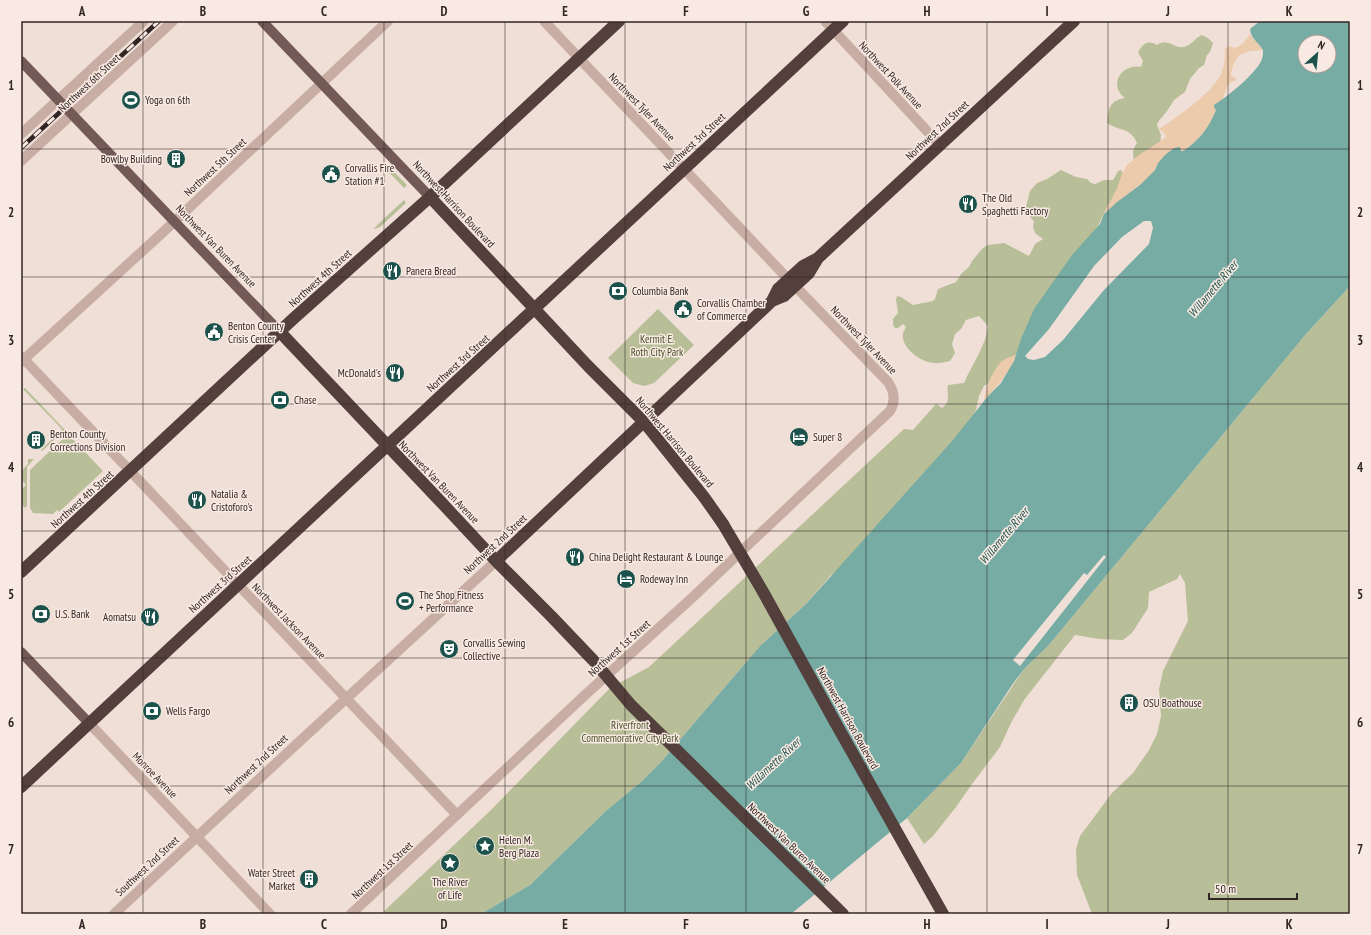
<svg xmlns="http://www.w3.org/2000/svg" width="1371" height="935" viewBox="0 0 1371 935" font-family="'PT Sans Narrow',sans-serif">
<rect width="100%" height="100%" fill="#f0dfd6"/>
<path fill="#b8be97" d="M1202 35 1208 38 1213 43 1210 52 1207 55 1204 65 1199 68 1190 79 1185 92 1174 100 1167 111 1158 122 1157 125 1161 135 1160 145 1134 160C1132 153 1133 149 1137 143 1131 127 1118 131 1107 123 1109 108 1109 101 1125 98 1107 84 1123 63 1141 67L1143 61 1138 52C1144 43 1147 40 1157 45 1167 37 1174 49 1184 47 1192 45 1195 38 1202 35Z
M388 166 407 185 404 188 384 167Z
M1061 170 1076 177 1087 179 1091 183 1095 184 1104 180H1113L1118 171 1121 170 1125 176 1120 192 1108 205 1097 228 1027 351 1015 355 999 377 984 386 979 396 976 410 968 424 842 566 830 576 806 604 760 646 661 762 641 782 607 810 530 885 481 914H381L491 810 610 688 649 667 904 429 913 430 936 404 942 408C952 401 946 395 948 385L964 383C972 364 986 346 988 326L979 316 966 320 961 329 955 334 952 344 955 353 950 361C945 362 939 364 934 363 921 363 900 347 903 333 904 331 905 329 906 327L903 324 898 328H895L893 325V319L898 313 896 299 897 296 901 297 913 305 933 301 935 299 938 289 956 282 961 274 969 267 972 261 983 248 988 245 1004 243 1029 256 1035 244 1043 239 1035 233 1033 226 1034 222 1026 211V207L1030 191 1037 183 1047 179Z
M404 200 406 203 380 227 373 229Z
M1350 286V914H1092L1077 875 1076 849 1080 836 1112 793 1133 773 1149 750 1157 734 1161 716 1159 689 1163 671 1188 621 1185 583 1180 574 1177 579 1149 592 1148 608 1132 633 1123 640 1099 639 1075 635 1024 700 1011 723 1000 747 972 784 956 807 933 836 924 844 907 818 961 763 1024 669 1048 646 1306 334Z
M658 309 694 345 654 383 644 386 633 383 608 358Z
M25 388 65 430 42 451 41 450 62 429 23 389Z
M68 434 103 471 59 512 57 510 53 514 33 513 30 508V470Z
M28 459H34L27 467V506L25 508 21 503V490L26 485 21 479V471L28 464Z"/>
<path fill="#eccaac" d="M1250 34C1253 40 1259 44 1263 50L1250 51 1239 55C1235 61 1231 68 1231 76L1235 77 1236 80 1234 82 1232 81C1225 85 1226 94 1222 100 1218 105 1216 111 1214 116 1207 130 1196 143 1183 151H1181L1180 147 1158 163 1155 170 1140 185 1117 202 1104 214 1117 188 1122 174 1127 165 1139 155 1165 138 1166 136 1164 133 1159 129C1177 117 1216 91 1222 71 1225 64 1225 57 1225 49L1229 46 1235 48C1243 45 1245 41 1250 34Z
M1016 355C1010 374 996 386 984 401 985 388 992 372 1001 362 1005 358 1011 357 1016 355Z"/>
<path fill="#76aca4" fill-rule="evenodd" d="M1260 21H1350V286L1306 334 1048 646 1024 669 1012 685 961 763 907 818 791 914H481L530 885 607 810 641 782 661 762 760 646 806 604 953 440 988 396 1001 383 1014 361 1021 339 1034 309 1072 255 1100 224 1104 214 1117 202 1140 185 1155 170 1158 163 1165 155 1174 148 1180 147 1181 151H1183C1198 142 1210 126 1216 110L1214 107V105C1227 97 1257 73 1262 59 1263 56 1263 52 1263 50 1258 42 1251 39 1250 29ZM1305 42H1329V66H1305ZM1144 221H1151L1153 228 1149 244 1104 290 1063 340 1045 357 1034 360 1028 359 1025 356 1049 329 1094 266 1122 237Z
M481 840 489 847 481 855 473 847Z"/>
<path fill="#f0dfd6" d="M1104 555 1106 557 1020 666 1013 660 1084 573 1087 575Z"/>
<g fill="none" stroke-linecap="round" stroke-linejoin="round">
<path stroke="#c7ada3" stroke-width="10" d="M544 21 788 279
M825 21 940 145
M21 134 144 21
M21 161 173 21
M21 356 457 815
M21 362 160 235 388 21
M89 723 270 914
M114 914 300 741 496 561
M351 914 584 696 694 596 890 411C896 401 894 391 888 382L795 286"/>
<path stroke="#745a56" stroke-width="10" d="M262 21 430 197
M21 61 280 332
M21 652 89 723"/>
<path stroke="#533f3c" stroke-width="12" d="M430 197 588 366 644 422 704 497 723 524
M772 301 778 289 803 266 818 258
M280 332 441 502 496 561 551 616 593 660 631 705 843 914
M496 561 772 301 784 296 809 273 818 258 1074 21
M21 572 293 319 430 197 619 21
M835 722 943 914
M21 787 843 21"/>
<defs>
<path id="rail" d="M21 148 159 21"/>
</defs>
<use href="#rail" stroke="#322625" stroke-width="4.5"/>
<use href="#rail" stroke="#f8eae2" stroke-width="3" stroke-dasharray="9" stroke-linecap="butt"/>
<path stroke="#533f3c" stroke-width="12" d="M723 524 762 590 835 722"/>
</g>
<path fill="none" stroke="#322625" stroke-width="1" stroke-opacity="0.55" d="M143 21V914M263 21V914M384 21V914M505 21V914M625 21V914M746 21V914M866 21V914M987 21V914M1108 21V914M1228 21V914M21 149H1350M21 277H1350M21 404H1350M21 531H1350M21 658H1350M21 786H1350"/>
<defs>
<symbol id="stadium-disc" viewBox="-11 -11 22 22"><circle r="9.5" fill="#1c524c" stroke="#f8eae2"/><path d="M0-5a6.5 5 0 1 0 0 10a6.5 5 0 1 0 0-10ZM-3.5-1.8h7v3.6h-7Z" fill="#fff"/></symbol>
<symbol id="building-disc" viewBox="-11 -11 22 22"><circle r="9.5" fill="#1c524c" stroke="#f8eae2"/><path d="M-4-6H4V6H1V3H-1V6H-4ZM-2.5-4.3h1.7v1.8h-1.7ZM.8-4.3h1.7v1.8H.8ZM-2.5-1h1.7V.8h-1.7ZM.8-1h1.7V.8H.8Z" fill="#fff"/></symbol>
<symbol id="civic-disc" viewBox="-11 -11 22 22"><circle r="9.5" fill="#1c524c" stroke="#f8eae2"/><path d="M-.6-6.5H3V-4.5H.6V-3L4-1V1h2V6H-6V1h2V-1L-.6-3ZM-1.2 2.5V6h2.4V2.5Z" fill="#fff"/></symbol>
<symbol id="restaurant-disc" viewBox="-11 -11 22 22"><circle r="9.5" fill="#1c524c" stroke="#f8eae2"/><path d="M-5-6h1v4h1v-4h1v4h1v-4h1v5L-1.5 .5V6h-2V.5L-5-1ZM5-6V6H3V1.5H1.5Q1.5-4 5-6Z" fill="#fff"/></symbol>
<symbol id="bank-disc" viewBox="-11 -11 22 22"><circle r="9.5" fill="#1c524c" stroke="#f8eae2"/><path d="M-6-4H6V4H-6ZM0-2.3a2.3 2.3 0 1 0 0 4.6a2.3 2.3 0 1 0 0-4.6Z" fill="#fff"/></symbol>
<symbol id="hotel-disc" viewBox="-11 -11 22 22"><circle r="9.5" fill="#1c524c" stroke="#f8eae2"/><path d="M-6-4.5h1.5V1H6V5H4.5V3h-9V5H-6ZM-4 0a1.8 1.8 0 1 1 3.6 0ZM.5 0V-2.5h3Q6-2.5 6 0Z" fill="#fff"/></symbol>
<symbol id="theatre-disc" viewBox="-11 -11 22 22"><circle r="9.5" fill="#1c524c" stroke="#f8eae2"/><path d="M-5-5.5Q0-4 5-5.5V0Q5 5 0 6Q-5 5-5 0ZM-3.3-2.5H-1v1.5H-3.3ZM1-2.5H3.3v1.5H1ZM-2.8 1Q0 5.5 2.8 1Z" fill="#fff"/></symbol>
<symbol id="sight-disc" viewBox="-11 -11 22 22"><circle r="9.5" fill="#1c524c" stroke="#f8eae2"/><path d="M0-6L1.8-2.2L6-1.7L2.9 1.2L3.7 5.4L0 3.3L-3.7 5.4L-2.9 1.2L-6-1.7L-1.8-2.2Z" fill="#fff"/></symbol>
</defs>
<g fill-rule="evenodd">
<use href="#stadium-disc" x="120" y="89" width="22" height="22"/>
<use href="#building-disc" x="165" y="148" width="22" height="22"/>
<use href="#civic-disc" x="320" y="163" width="22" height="22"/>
<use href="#restaurant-disc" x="957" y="193" width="22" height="22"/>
<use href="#restaurant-disc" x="381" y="260" width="22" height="22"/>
<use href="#bank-disc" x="607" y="280" width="22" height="22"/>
<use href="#civic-disc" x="672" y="298" width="22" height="22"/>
<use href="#civic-disc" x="203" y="321" width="22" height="22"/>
<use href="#restaurant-disc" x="384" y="362" width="22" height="22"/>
<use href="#bank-disc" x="269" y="389" width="22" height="22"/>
<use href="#hotel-disc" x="788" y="426" width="22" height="22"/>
<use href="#building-disc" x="25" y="429" width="22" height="22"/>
<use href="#restaurant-disc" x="186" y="489" width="22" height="22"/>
<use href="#restaurant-disc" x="564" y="546" width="22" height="22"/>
<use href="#hotel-disc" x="615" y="568" width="22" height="22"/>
<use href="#stadium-disc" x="394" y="590" width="22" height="22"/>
<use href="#bank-disc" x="30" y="603" width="22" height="22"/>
<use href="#restaurant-disc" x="139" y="606" width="22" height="22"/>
<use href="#theatre-disc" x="438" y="638" width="22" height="22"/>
<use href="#building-disc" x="1118" y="692" width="22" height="22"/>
<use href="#bank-disc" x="141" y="700" width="22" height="22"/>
<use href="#sight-disc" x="474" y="835" width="22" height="22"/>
<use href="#sight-disc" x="439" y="852" width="22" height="22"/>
<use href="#building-disc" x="298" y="868" width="22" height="22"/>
</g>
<g text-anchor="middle" stroke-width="3" stroke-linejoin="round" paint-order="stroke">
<g font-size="11" fill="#322625" stroke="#f8eae2">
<text transform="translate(891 75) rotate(47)" y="4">Northwest Polk Avenue</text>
<text transform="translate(89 83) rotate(-43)" y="4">Northwest 6th Street</text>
<text transform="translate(642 107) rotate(46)" y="4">Northwest Tyler Avenue</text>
<text transform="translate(937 130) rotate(-43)" y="4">Northwest 2nd Street</text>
<text transform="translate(694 142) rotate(-43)" y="4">Northwest 3rd Street</text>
<text transform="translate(215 167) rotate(-43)" y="4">Northwest 5th Street</text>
<text transform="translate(454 204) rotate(47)" y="4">Northwest Harrison Boulevard</text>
<text transform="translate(216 246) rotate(46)" y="4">Northwest Van Buren Avenue</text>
<text transform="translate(320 278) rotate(-42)" y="4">Northwest 4th Street</text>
<text transform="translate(864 340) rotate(46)" y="4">Northwest Tyler Avenue</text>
<text transform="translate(458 363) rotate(-42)" y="4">Northwest 3rd Street</text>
<text transform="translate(675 442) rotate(50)" y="4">Northwest Harrison Boulevard</text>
<text transform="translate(439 482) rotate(46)" y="4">Northwest Van Buren Avenue</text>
<text transform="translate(82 499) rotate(-42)" y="4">Northwest 4th Street</text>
<text transform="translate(495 544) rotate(-43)" y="4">Northwest 2nd Street</text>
<text transform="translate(220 584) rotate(-42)" y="4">Northwest 3rd Street</text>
<text transform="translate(289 621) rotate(46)" y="4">Northwest Jackson Avenue</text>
<text transform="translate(619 648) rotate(-42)" y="4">Northwest 1st Street</text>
<text transform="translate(848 718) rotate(61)" y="4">Northwest Harrison Boulevard</text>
<text transform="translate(256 764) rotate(-43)" y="4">Northwest 2nd Street</text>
<text transform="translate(155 775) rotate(46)" y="4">Monroe Avenue</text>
<text transform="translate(789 843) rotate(44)" y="4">Northwest Van Buren Avenue</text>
<text transform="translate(147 866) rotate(-43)" y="4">Southwest 2nd Street</text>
<text transform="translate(382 870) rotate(-43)" y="4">Northwest 1st Street</text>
</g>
<g font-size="11" fill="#322625" stroke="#f8eae2" text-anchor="start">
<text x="145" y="104">Yoga on 6th</text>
<text x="162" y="163" text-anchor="end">Bowlby Building</text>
<text x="345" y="172">Corvallis Fire<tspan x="345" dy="13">Station #1</tspan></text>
<text x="982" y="202">The Old<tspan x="982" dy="13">Spaghetti Factory</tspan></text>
<text x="406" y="275">Panera Bread</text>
<text x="632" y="295">Columbia Bank</text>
<text x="697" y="307">Corvallis Chamber<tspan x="697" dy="13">of Commerce</tspan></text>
<text x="228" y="330">Benton County<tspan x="228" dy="13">Crisis Center</tspan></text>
<text x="381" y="377" text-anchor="end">McDonald's</text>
<text x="294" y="404">Chase</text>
<text x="50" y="438">Benton County<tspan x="50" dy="13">Corrections Division</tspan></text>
<text x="813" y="441">Super 8</text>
<text x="211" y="498">Natalia &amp;<tspan x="211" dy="13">Cristoforo's</tspan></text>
<text x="589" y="561">China Delight Restaurant &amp; Lounge</text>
<text x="640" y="583">Rodeway Inn</text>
<text x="419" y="599">The Shop Fitness<tspan x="419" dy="13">+ Performance</tspan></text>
<text x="55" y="618">U.S. Bank</text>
<text x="136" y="621" text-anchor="end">Aomatsu</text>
<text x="463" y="647">Corvallis Sewing<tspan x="463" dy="13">Collective</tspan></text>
<text x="1143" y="707">OSU Boathouse</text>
<text x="166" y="715">Wells Fargo</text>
<text x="499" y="844">Helen M.<tspan x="499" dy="13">Berg Plaza</tspan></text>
<text x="295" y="877" text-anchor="end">Water Street<tspan x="295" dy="13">Market</tspan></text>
<text x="450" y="886" text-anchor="middle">The River<tspan x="450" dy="13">of Life</tspan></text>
</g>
<g font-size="11" fill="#495029" stroke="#f8eae2">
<text x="657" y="343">Kermit E.<tspan x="657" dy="13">Roth City Park</tspan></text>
<text x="630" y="729">Riverfront<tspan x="630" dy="13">Commemorative City Park</tspan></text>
</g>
<g font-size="12" font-style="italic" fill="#1c524c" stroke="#f8eae2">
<text transform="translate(1213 289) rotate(-50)" y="4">Willamette River</text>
<text transform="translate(1004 536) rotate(-50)" y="4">Willamette River</text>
<text transform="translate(773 764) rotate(-43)" y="4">Willamette River</text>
</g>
</g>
<rect width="1371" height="935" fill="none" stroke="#f8eae2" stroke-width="44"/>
<g transform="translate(1317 54) rotate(27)"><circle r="19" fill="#f8eae2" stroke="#a99c96"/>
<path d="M0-3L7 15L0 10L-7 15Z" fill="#1c524c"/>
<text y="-6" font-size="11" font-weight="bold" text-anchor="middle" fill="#322625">N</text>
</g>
<path d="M1209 893v6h88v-6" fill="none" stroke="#322625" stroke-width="2"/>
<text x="1215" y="893" font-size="12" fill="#322625" stroke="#f8eae2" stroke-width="3" paint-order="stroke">50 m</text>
<rect x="22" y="22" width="1327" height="891" fill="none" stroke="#322625" stroke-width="1.5"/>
<g font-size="13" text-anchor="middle" font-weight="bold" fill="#322625">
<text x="82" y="16">A</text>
<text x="203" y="16">B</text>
<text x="324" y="16">C</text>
<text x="444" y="16">D</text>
<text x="565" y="16">E</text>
<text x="686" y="16">F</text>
<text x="806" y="16">G</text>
<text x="927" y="16">H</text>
<text x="1047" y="16">I</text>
<text x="1168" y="16">J</text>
<text x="1289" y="16">K</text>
<text x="11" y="90">1</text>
<text x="1360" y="90">1</text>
<text x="11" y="217">2</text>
<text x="1360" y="217">2</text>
<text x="11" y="345">3</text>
<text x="1360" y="345">3</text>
<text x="11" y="472">4</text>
<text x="1360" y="472">4</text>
<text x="11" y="599">5</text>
<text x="1360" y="599">5</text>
<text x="11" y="727">6</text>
<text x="1360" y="727">6</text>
<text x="11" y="854">7</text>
<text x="1360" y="854">7</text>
<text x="82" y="929">A</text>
<text x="203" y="929">B</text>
<text x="324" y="929">C</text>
<text x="444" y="929">D</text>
<text x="565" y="929">E</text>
<text x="686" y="929">F</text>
<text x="806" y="929">G</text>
<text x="927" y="929">H</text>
<text x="1047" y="929">I</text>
<text x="1168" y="929">J</text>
<text x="1289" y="929">K</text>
</g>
</svg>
